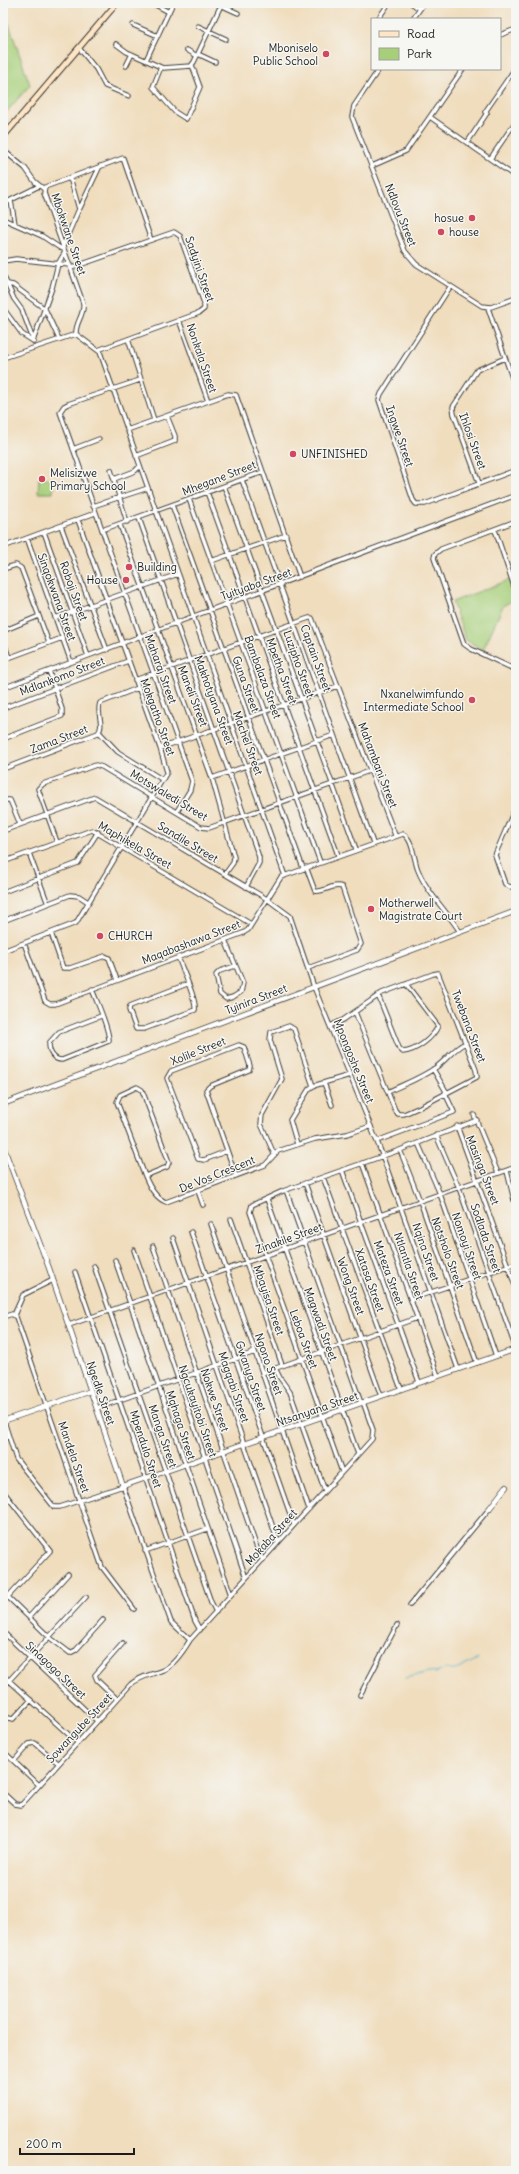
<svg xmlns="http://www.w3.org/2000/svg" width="519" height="2174" viewBox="0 0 519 2174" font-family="Delius,sans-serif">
<rect width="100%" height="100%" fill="#f6f6f2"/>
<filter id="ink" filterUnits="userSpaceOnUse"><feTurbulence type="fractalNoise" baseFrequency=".025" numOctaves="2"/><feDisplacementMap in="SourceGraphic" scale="8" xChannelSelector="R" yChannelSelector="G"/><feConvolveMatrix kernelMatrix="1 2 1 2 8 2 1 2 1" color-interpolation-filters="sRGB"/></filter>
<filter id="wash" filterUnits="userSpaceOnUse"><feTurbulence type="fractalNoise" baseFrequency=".012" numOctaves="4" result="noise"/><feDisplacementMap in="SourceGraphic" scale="16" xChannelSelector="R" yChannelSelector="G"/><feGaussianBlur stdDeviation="0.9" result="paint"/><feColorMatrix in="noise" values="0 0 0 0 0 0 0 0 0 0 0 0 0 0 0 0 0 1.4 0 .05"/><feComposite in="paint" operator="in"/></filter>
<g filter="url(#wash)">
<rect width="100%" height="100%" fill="#f0ddbd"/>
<path fill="#a7cf7a" stroke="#62764b" d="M3 7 30 85 3 116Z
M39 478 53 479V493H38Z
M509 580 515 599 503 606 483 650 466 640 452 602Z"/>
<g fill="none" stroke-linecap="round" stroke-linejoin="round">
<path stroke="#48afc7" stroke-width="1" d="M405 1678 429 1672 436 1673 445 1669H458L478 1659"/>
</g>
</g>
<g filter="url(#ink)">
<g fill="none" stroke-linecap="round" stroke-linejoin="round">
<defs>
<path id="minor" d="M152 3 169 12
M216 3 238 13
M411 3 420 9
M378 19 389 3
M413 19 424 3
M133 25 158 36
M198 26 226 39
M500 35 516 29
M116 44 127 52 163 68 191 66 194 62 222 3
M79 48 96 69 105 86 129 96
M187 50 197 56
M198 54 215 62
M146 60 173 3
M126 66 132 54
M161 67 153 87 175 112 186 119 200 87 192 65
M379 69 354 106 352 117 405 251 416 264 482 306 491 307 516 298
M430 117 516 177
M467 143 487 113 485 112 516 67
M3 150 25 168 35 182 44 189
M490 159 516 121
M372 166 406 151 463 69
M11 201 15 224
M3 204 39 186
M80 208 100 166
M3 219 42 236 60 248 64 249
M63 246 79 209 71 181 68 178
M3 261 16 259 70 265
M71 268 174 232 180 236 204 303V309L199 313 98 350
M3 275 14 299 22 310 34 342
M8 284 13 285 45 309 59 339
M450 287 381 394 379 400 413 500 416 504H425L516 470
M3 308 22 334 33 341 52 288 58 264 65 252
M488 308 516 389
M179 320 208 401
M76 334C75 322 85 315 83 303L44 193 45 187 123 158 151 240
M128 339 154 420
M3 358 76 334 100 352 285 876
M140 380 68 404 64 406 60 412 192 781 190 790 177 811
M127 430 228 394 236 395 300 577
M73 449 99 439
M136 456 175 441V436L167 416
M111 470 127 522
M114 479 135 471 140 466
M242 480 373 843
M479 483 454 414 453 407 477 370 505 358
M224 486 356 849
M207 492 338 855
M189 499 320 862
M172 505 303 868
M93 506 148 488
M139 518 259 857V863L246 887
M516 521 441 549 435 554 434 558 464 644 471 649 516 670
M120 525 212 778 234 857 233 863 225 874
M61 526 107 650
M102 530 263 472
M495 530 516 592
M44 532 88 656
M27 538 71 662
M3 547 95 513
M211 561 286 535
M3 569 16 565 21 568 49 643
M55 618 178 574
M3 631 39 616
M3 639 9 658
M3 660 62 638
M135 680 309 618H312L395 835
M3 688 516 495
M3 708 128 661
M99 732 118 752 163 780
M3 739 62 716V709L49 671
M160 748 338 686
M3 769 98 733C105 725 96 713 100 703L138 688
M212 778 334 735
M3 800H10L20 824
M516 806 495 855 505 884 510 887 516 886
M3 831 95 797 267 899 290 916 314 987 380 1149 458 1369
M57 842 38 789 43 784 96 765 102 767 201 827 209 828 369 771
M29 853 48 904
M3 862 92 830 251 924
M306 867 315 891C324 893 333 883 342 887L361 944 357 950 308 968
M3 892 78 863 98 832
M3 921 70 895 79 896 88 902
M51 933 63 968H70L105 956 109 958 117 980
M225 940 243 983 241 992 233 997 226 999 220 994 216 975 220 971 235 966
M24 943 45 1001 50 1004H55L243 933 248 930 281 877 403 834C413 838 414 861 418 870 427 893 447 911 460 932
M3 951 76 923 167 772 160 748 78 520
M178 957C182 969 197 1000 195 1010L144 1029H136L129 1010 130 1006 187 984
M92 989C97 1003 109 1027 109 1041L62 1060C53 1060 49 1052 49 1043L59 1032 101 1016
M378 995 399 1048 403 1052C416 1051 433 1038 438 1026L406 984
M330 1026 343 1020 382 993 433 974 438 973 476 1070 477 1077 420 1107 404 1114H398L395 1110 355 1012
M433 1069 447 1093
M324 1083 332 1105
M388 1092C404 1084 421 1078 435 1068 447 1060 453 1048 466 1043
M474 1115 498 1173
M457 1126 516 1288
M436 1135 459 1188 516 1349
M377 1141 454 1112 445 1093
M418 1143 440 1194 496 1356
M297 1144 290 1120 309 1089 313 1086 350 1075
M400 1150 420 1201 477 1363
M227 1151 204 1160 198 1159 167 1078 171 1071 239 1045 244 1047 250 1066 249 1070 210 1086 206 1090 236 1176
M274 1154 261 1124 262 1115 282 1079 270 1040 271 1032 289 1026 294 1029 313 1086
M362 1163 438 1376
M342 1170 419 1382
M507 1171 516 1208
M145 1176 167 1167 169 1162 142 1090 137 1087 120 1095 117 1102 145 1176C149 1186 155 1198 166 1202L265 1165 278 1151 315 1139 347 1134 371 1126
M323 1177 401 1389
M305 1183 381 1396
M286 1190 361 1403
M198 1191 203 1205
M267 1199 358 1454
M231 1219 282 1365
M211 1224 309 1509
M191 1232 294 1525
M173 1238 278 1542
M153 1246 259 1554 263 1560
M134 1250 246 1578
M115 1260 231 1595
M94 1266 211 1602 216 1612
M75 1272 195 1621 200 1630
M411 1299 516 1263
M14 1315 23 1295 53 1280
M3 1317 12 1314 16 1317 102 1567 134 1609
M69 1325 516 1167
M275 1368 280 1378 290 1392 325 1491
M262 1373 417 1318
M97 1408 255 1352
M3 1418 16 1459 54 1507H60L123 1486 171 1622 190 1640
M342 1472 250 1212 252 1205 283 1191 400 1150 477 1120
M3 1491 50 1551 3 1602
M145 1551 207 1529
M8 1597 49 1637 70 1653 76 1650 103 1620
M410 1605 489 1509
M29 1617 68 1574
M3 1632 97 1721
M3 1675 78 1743
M3 1687 86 1597
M360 1695 397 1625
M117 1699 97 1680 95 1675 123 1643
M3 1713 8 1718 13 1719 31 1700
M3 1751 39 1785
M14 1761 29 1744 35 1743 58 1763
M3 1793 15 1804 21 1805 23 1803 131 1684C141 1676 151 1675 163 1670 174 1665 184 1650 190 1640L372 1439 373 1430 363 1402"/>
<path id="tertiary" d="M3 1104 516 911
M3 1146 49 1268 123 1486 516 1349
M3 1421 91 1391
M489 1509 506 1487"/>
<path id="secondary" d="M3 137 117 3"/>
</defs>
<use href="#minor" stroke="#3c3934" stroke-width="5.5"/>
<use href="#tertiary" stroke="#3c3934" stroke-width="6"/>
<use href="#secondary" stroke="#3c3934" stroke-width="7"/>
<use href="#minor" stroke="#fff" stroke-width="3.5"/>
<use href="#tertiary" stroke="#fff" stroke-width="4.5"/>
<use href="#secondary" stroke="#fee5c5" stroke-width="5"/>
</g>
</g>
<g fill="#d1495b" stroke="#f6f6f2" stroke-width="1.5">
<circle cx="326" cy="54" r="4"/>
<circle cx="472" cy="218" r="4"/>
<circle cx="441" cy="232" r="4"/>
<circle cx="293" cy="454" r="4"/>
<circle cx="42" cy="479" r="4"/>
<circle cx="129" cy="567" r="4"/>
<circle cx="126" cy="580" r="4"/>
<circle cx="472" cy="700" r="4"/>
<circle cx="371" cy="909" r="4"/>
<circle cx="100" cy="936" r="4"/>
</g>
<g text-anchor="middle" stroke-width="3" stroke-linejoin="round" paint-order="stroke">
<g font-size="11" fill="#1c1c1c" stroke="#f6f6f2" text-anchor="start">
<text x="318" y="52" text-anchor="end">Mboniselo<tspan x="318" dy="13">Public School</tspan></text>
<text x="464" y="222" text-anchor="end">hosue</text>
<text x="449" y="236">house</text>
<text x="301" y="458">UNFINISHED</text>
<text x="50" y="477">Melisizwe<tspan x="50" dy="13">Primary School</tspan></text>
<text x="137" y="571">Building</text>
<text x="118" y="584" text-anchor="end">House</text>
<text x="464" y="698" text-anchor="end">Nxanelwimfundo<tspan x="464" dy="13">Intermediate School</tspan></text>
<text x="379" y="907">Motherwell<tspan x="379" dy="13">Magistrate Court</tspan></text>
<text x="108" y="940">CHURCH</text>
</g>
<g font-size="11" fill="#1c1c1c" stroke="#f6f6f2">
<text transform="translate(401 215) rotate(68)" y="4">Ndlovu Street</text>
<text transform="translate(69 234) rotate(71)" y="4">Mbokwane Street</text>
<text transform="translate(200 269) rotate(71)" y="4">Sadyini Street</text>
<text transform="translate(202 358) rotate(71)" y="4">Nonkala Street</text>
<text transform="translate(400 436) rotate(71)" y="4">Ingwe Street</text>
<text transform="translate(473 441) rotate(70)" y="4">Ihlosi Street</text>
<text transform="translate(219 478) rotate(-21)" y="4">Mhegane Street</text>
<text transform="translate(256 584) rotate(-20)" y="4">Tyityaba Street</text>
<text transform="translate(74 591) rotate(70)" y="4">Roboji Street</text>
<text transform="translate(57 597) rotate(70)" y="4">Sinqokwana Street</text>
<text transform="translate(316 658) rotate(70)" y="4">Captain Street</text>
<text transform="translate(299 664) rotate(70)" y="4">Luzipho Street</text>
<text transform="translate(161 669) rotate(70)" y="4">Maharaj Street</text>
<text transform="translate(282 671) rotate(70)" y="4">Mpetha Street</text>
<text transform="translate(62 676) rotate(-21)" y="4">Mdlankomo Street</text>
<text transform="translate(263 677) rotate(70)" y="4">Bambalaza Street</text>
<text transform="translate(246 684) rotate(70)" y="4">Guna Street</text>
<text transform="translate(193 696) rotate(69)" y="4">Maneli Street</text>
<text transform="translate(214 700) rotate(70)" y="4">Makhotyana Street</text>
<text transform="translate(158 717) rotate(70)" y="4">Mokgatho Street</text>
<text transform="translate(59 739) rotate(-21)" y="4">Zama Street</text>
<text transform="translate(248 743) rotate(70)" y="4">Machel Street</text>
<text transform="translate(378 765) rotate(69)" y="4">Mahambani Street</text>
<text transform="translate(169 795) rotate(31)" y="4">Motswaledi Street</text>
<text transform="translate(188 842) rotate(31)" y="4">Sandile Street</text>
<text transform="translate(135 845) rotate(30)" y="4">Maphikela Street</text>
<text transform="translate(191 942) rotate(-21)" y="4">Maqabashawa Street</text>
<text transform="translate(256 999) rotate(-21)" y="4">Tyinira Street</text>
<text transform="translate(469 1026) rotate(69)" y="4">Twebana Street</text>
<text transform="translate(198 1051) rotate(-22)" y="4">Xolile Street</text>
<text transform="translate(354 1061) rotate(68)" y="4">Mpongoshe Street</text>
<text transform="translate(483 1170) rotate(69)" y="4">Masinga Street</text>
<text transform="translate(217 1174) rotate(-22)" y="4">De Vos Crescent</text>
<text transform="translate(289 1238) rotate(-20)" y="4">Zinakile Street</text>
<text transform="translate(486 1238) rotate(71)" y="4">Sodlada Street</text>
<text transform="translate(467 1246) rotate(71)" y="4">Nomoyi Street</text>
<text transform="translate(426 1252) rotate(71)" y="4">Nqina Street</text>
<text transform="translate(448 1253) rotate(70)" y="4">Notsholo Street</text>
<text transform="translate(409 1266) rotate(71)" y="4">Ntlantla Street</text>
<text transform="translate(389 1273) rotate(70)" y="4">Mateza Street</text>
<text transform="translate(370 1280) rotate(70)" y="4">Xatasa Street</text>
<text transform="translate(351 1286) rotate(70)" y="4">Wong Street</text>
<text transform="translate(269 1300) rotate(71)" y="4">Mbayisa Street</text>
<text transform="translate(321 1324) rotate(70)" y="4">Magwadi Street</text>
<text transform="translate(304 1339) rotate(70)" y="4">Leboa Street</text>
<text transform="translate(269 1364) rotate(71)" y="4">Ngono Street</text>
<text transform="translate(251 1376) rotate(71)" y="4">Gwanya Street</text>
<text transform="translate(234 1387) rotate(71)" y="4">Magqabi Street</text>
<text transform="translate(101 1393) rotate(71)" y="4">Ngedle Street</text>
<text transform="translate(215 1400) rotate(71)" y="4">Nokwe Street</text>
<text transform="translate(317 1409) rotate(-19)" y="4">Ntsanyana Street</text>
<text transform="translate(198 1411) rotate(71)" y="4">Ngcukayitobi Street</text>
<text transform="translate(181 1425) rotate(72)" y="4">Mqhaga Street</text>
<text transform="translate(163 1436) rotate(71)" y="4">Manga Street</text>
<text transform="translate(146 1449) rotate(72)" y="4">Mpendulo Street</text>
<text transform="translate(74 1457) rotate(71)" y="4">Mandela Street</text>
<text transform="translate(271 1537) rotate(-48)" y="4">Mokaba Street</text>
<text transform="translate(56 1670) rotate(43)" y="4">Sinagogo Street</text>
<text transform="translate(79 1728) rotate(-47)" y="4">Sowangube Street</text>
</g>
</g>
<rect width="519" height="2174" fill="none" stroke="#f6f6f2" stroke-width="16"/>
<rect x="371" y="18" width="130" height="52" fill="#f6f6f2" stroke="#9f9f9c"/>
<rect x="379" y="31" width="20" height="6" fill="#fee5c5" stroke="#9f9f9c"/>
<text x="407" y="38" font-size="12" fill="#1c1c1c">Road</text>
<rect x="379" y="48" width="20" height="12" fill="#a7cf7a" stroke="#9f9f9c"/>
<text x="407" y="58" font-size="12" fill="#1c1c1c">Park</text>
<path d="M20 2148v6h114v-6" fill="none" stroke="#1c1c1c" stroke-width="2"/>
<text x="26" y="2148" font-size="12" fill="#1c1c1c" stroke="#f6f6f2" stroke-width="3" paint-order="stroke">200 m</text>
</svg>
